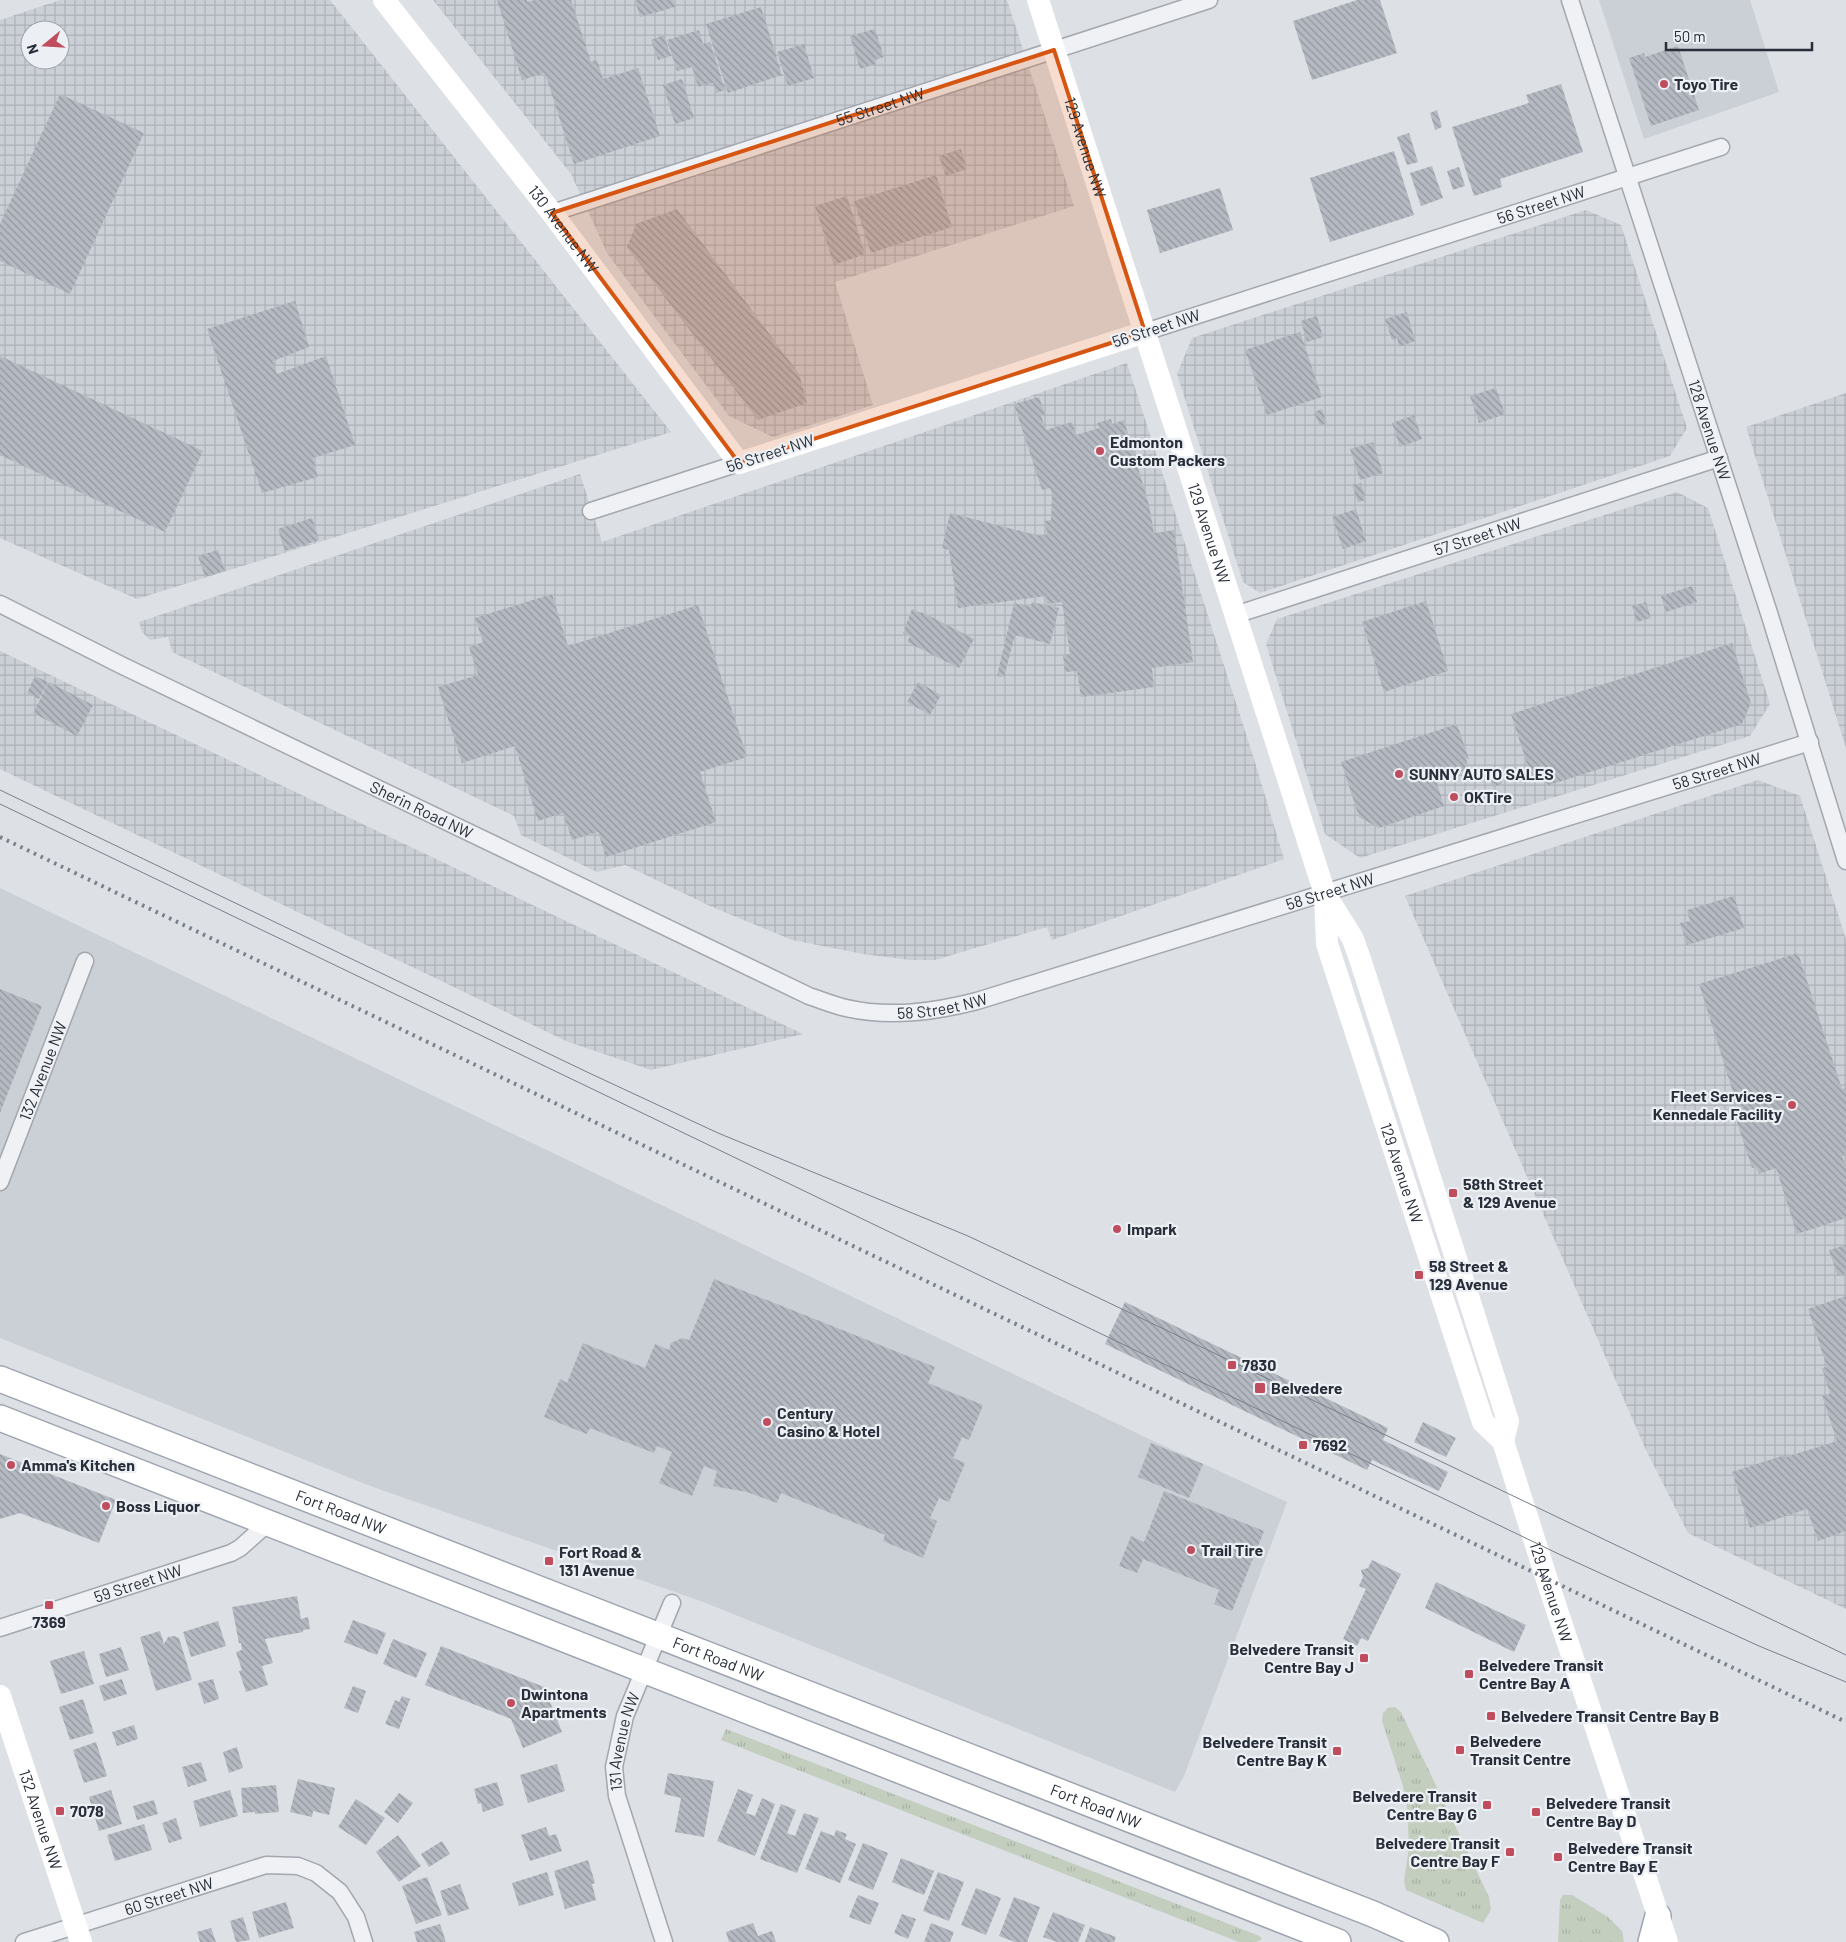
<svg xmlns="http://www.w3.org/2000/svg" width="1846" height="1942" viewBox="0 0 1846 1942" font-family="Barlow,sans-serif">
<defs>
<pattern id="industrial-grid" width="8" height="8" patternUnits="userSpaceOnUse" patternTransform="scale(1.25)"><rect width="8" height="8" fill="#cbcfd6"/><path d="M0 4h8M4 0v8" fill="none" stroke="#aeb2b8"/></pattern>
<pattern id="grass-tufts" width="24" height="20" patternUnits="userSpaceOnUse" patternTransform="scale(1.25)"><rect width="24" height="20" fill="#c3cebf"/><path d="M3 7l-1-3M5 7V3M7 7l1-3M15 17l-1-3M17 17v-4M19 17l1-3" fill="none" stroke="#a8b1a5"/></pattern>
<pattern id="building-back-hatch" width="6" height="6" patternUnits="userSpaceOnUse" patternTransform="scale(1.25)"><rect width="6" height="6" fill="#b5b9c1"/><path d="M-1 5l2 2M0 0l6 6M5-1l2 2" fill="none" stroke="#93979e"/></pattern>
</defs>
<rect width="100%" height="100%" fill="#dde0e5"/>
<path fill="#cbcfd6" d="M1599 0H1750L1779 92 1644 139Z
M0 888 1149 1439 1287 1502 1184 1776 1175 1792 701 1601 373 1487 0 1338Z"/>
<path fill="url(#industrial-grid)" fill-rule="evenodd" d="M60 0H330L671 432 137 599 0 538V20ZM30 30H60V60H30Z
M433 0H1007L1074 206 835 282 873 405 773 437 729 416 607 253 571 174Z
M1586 210 1621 225 1687 428 1670 456 1260 593 1243 582 1177 374 1192 338Z
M1127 363 1254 759 1284 859 1052 940 1047 927 935 960H910L863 954 792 940 710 906 625 865 597 872 521 835 514 816 172 652 168 637 150 640 142 632 139 622 580 474 602 542Z
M1846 393V748L1746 427Z
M1677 492 1708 508 1770 704 1750 736 1360 858 1325 834 1266 644 1277 619Z
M0 651 803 1034 651 1070 566 1041 0 769Z
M1758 780 1800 796 1846 939V1609L1688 1533 1645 1448 1405 896Z"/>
<path fill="url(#grass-tufts)" d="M1395 1707 1401 1712 1489 1897 1491 1910 1483 1923 1406 1890 1404 1881 1409 1847 1407 1808 1403 1786 1382 1721 1383 1713 1388 1708Z
M726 1729 1257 1935 1261 1937V1940L1256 1942H1239L721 1740Z
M1563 1895H1572L1608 1917 1622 1931 1624 1942H1558L1560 1900Z"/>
<path fill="url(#building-back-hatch)" d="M497 0H527V2L535 0H571L591 62 597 60 603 79 638 68 660 136 574 164 545 73 522 80Z
M635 0H673L675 7 640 17Z
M1357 0H1380L1397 53 1312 80 1293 21Z
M761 7 782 75 728 93 706 24Z
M875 29 884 57 875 60 876 64 860 69 850 36Z
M699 30 703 44 710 42 725 90 716 93 713 83 698 87 692 67 677 71 667 40Z
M664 35 671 56 658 60 651 40Z
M804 44 814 78 788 86 777 52Z
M1678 46 1699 110 1651 126 1629 58 1644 53 1645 57Z
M682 79 694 118 675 124 663 85Z
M1561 84 1583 152 1500 179 1502 187 1474 196 1452 127 1529 103 1526 95Z
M60 94 144 133 70 294 0 261V224Z
M1437 110 1442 127 1435 130 1430 113Z
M1409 133 1418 162 1407 165 1397 137Z
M961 149 967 169 946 176 939 156Z
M1394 151 1414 215 1330 242 1310 178Z
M1432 166 1443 198 1421 206 1410 173Z
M1459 167 1465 186 1453 190 1447 171Z
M936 175 952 227 871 253 854 201Z
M1220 188 1233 230 1160 253 1147 210Z
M847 196 865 254 834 265 815 206Z
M677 209 799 374 807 403 758 420 627 247 636 224Z
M295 301 309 347 273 361 277 374 326 356 355 445 313 458 318 477 262 493 207 329Z
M1407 312 1415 341 1399 347 1397 338 1392 340 1385 319Z
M1317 316 1323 337 1307 342 1301 321Z
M1300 332 1322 397 1267 415 1245 350Z
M0 356 203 451 165 532 0 455Z
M1496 388 1505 414 1479 423 1470 396Z
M1039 397 1045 414 1041 415 1046 430 1072 422 1076 435 1099 428 1097 423 1111 419 1112 424 1124 420 1149 505 1154 533 1174 530 1193 662 1152 668 1154 687 1081 697 1077 671 1065 672 1063 655 1070 654 1062 602 1047 604 1046 596 958 608 949 550 942 548 950 513 1040 536 1047 535 1045 521 1051 520 1052 494 1050 488 1042 490 1014 404Z
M1322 409 1327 423 1320 426 1314 412Z
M1414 415 1422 439 1400 447 1392 423Z
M1373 442 1383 473 1360 480 1350 449Z
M1361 483 1366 500 1358 502 1352 485Z
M1356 509 1366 541 1343 549 1332 517Z
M312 518 319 540 285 551 278 529Z
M218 550 225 571 205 577 198 556Z
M1692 586 1697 602 1666 612 1661 596Z
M552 594 568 646 698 605 747 757 700 772 716 822 606 857 598 832 572 840 563 813 538 821 515 746 462 763 438 687 478 675 469 647 483 642 475 618Z
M1426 601 1448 671 1384 692 1362 622Z
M1032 602 1059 608 1050 644 1015 635 1004 677 997 676 1014 603 1031 607Z
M1646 602 1651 618 1637 622 1632 606Z
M912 609 921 613 922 612 974 639 959 668 907 642 910 636 903 633Z
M1732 643 1751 703 1742 724 1549 785 1530 773 1511 714Z
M35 676 48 682 39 699 27 693Z
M49 682 93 705 77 736 33 713Z
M918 682 941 695 930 715 907 702Z
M1457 724 1469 759H1466L1469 769 1436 780 1444 806 1379 828 1359 817 1341 762Z
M1496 766 1502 784 1493 787 1487 770Z
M1734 896 1744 928 1687 945 1680 923 1690 921 1687 910Z
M1798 953 1842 1089 1846 1088V1154L1842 1155 1846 1169V1218L1797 1234 1776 1168 1759 1174 1756 1167 1752 1168 1737 1122 1742 1121 1699 984Z
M0 989 42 1006 0 1113Z
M1846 1245V1274L1838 1276 1829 1250Z
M714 1279 935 1367 928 1383 983 1405 969 1440 962 1437 953 1458 965 1463 949 1502 939 1498 930 1518 937 1521 923 1558 883 1541 885 1535 781 1493 777 1503 747 1492 713 1486 717 1471 704 1466 692 1496 659 1483 672 1452 657 1446 654 1453 590 1428 587 1434 544 1417 560 1379 567 1383 583 1343 645 1368 655 1344 669 1350 671 1343 682 1338 689 1340Z
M1846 1296V1531L1818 1541 1807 1509 1750 1528 1732 1472 1785 1455 1786 1457 1837 1441 1822 1396 1830 1394 1822 1368 1827 1367 1808 1309Z
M1125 1302 1388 1428 1383 1440 1448 1472 1439 1491 1372 1460 1367 1470 1105 1344Z
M1423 1422 1456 1438 1446 1457 1414 1442Z
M1151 1443 1203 1464 1189 1498 1138 1477Z
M0 1454 116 1500 99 1543 20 1513 0 1519Z
M1164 1491 1264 1531 1232 1611 1214 1604 1219 1590 1143 1559 1137 1573 1119 1566 1131 1536 1144 1542Z
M1372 1560 1401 1574 1368 1641 1361 1638 1357 1646 1343 1639 1366 1589 1359 1586 1363 1577 1361 1570 1368 1568Z
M1436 1582 1526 1625 1514 1652 1425 1608Z
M297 1596 301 1619 308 1617 310 1629 303 1630V1632L265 1639 273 1663 262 1666 268 1685 246 1692 239 1671 242 1670 236 1652 242 1650 241 1643H239L232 1607Z
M353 1620 386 1633 377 1655 344 1642Z
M218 1621 226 1646 191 1657 183 1632Z
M160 1631 164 1644 168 1637 174 1636 179 1638 192 1680 156 1691 140 1637Z
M393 1639 427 1653 416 1678 383 1664Z
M441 1646 544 1687 562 1732 523 1748 511 1719 425 1685Z
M121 1647 129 1670 106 1677 99 1654Z
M84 1651 94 1684 61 1694 50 1661Z
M122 1679 127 1694 104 1701 99 1686Z
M213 1679 219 1699 204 1704 198 1683Z
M353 1686 366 1691 358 1713 344 1708Z
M402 1696 410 1699 399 1729 385 1724 395 1700 399 1702Z
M83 1699 94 1733 70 1740 59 1707Z
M134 1725 138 1739 117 1746 112 1732Z
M96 1742 107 1776 84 1783 73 1750Z
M237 1747 243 1768 229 1773 223 1752Z
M201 1762 207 1781 188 1787 182 1767Z
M557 1764 565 1791 528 1803 520 1775Z
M668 1773 714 1781 704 1837 675 1832 681 1798 664 1794Z
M298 1779 335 1788 329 1815 313 1811 312 1817 290 1812Z
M497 1782 504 1805 483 1812 481 1803 478 1804 474 1789Z
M276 1785 279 1812 255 1814V1812L243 1813 241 1788Z
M738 1789 753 1795 746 1813 755 1816 762 1798 775 1804 755 1856 717 1841Z
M111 1790 122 1824 99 1831 89 1797Z
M230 1790 238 1816 200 1827 193 1801Z
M399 1793 413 1803 398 1823 384 1812Z
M356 1799 385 1818 366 1845 338 1827Z
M154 1800 158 1814 137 1820 133 1806Z
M781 1804 796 1810 787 1833 795 1836 804 1813 819 1818 797 1873 760 1859Z
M176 1818 182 1839 169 1843 162 1823Z
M144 1824 152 1850 115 1861 107 1835Z
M546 1827 549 1836 556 1834 562 1851 530 1861 521 1835Z
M836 1830 847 1834 845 1839 856 1844 840 1883 805 1869 821 1831 834 1836Z
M398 1835 421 1866 399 1882 376 1852Z
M442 1841 450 1854 429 1867 421 1854Z
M863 1843 888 1853 873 1890 848 1880Z
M901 1858 934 1871 924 1895 892 1882Z
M588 1860 595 1883 592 1884 596 1900 565 1909 554 1871Z
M547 1872 554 1895 519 1906 512 1883Z
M938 1872 964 1882 949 1921 923 1911Z
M427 1877 442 1915 416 1924 402 1886Z
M460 1884 469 1909 448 1916 440 1891Z
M976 1888 1001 1898 986 1935 961 1925Z
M858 1895 879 1903 870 1925 849 1917Z
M1014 1897 1040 1907 1027 1942H1015L999 1936Z
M286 1902 294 1928 259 1938 252 1912Z
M1053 1912 1085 1925 1078 1942H1057L1043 1937Z
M902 1914 916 1919 908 1939 894 1933Z
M243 1917 250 1940 236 1942 230 1921Z
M753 1923 758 1936 772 1931 776 1942H729L726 1932Z
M931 1923 954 1932 950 1942H924Z
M440 1924 446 1942H417L414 1932Z
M1090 1927 1116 1937 1114 1942H1085Z
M211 1928 216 1942H200L197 1932Z"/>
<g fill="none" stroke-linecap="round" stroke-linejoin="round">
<defs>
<g id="street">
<path id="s1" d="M1570 0 1769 613 1846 861"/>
<path id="s2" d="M552 213 1209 0"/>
<path id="s3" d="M1145 332 1721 147"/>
<path d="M591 511 739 463"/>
<path id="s4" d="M0 604 123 666 809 996C821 1000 833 1005 846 1008 890 1018 934 1012 977 1001L1810 742"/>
<path id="s5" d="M1235 615 1719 458"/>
<path id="s6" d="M0 1182 85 961"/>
<path id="s7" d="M0 1628 231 1553 240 1548 268 1523"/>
<path id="s8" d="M24 1942 266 1865 298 1866 316 1873 340 1892 356 1917 364 1942"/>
<path id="s9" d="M664 1942 617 1796 614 1767 625 1716 672 1603"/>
</g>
<g id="primary">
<path id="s14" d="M0 1379 1373 1914 1436 1942"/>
<path d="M0 1418 1338 1942"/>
<path d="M1651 1942 1658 1916"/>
</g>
</defs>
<use href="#street" stroke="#a3a7ae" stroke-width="19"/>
<use href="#primary" stroke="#9ea5b0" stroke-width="28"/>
<use href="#street" stroke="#eff1f4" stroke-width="16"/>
<g stroke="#fff" stroke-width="22">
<path id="s10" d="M384 0 552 213 739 463 1145 332"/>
<path id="s11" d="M1038 0 1325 894 1353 939 1362 965 1508 1421 1503 1441"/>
<path id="s12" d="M1325 895 1327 944 1483 1422 1503 1441 1547 1580 1667 1942"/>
<path id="s13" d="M0 1696 81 1942"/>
</g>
<use href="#primary" stroke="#fff" stroke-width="25"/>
<path stroke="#78808d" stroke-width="1" d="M0 790 587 1072 718 1133 968 1236 1057 1278 1846 1655
M0 804 1565 1557 1759 1646 1846 1682"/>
<path stroke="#78808d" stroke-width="4" stroke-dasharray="2.5 5" stroke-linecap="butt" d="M0 837 1846 1722"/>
</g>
<path fill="#d55511" fill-opacity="0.2" stroke="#d55511" stroke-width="4" stroke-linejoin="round" d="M1054 50 1145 332 739 463 552 213Z"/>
<g fill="#bf4d5e" stroke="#eceff3" stroke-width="2">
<circle cx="1664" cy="84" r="5"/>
<circle cx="1100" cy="451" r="5"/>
<circle cx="1399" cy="774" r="5"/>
<circle cx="1454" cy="797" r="5"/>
<circle cx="1792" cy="1105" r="5"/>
<rect x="1448" y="1188" width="10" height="10" rx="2.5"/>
<circle cx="1117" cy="1229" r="5"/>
<rect x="1414" y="1270" width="10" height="10" rx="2.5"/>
<rect x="1227" y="1360" width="10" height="10" rx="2.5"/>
<rect x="1254" y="1382" width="12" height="12" rx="2.5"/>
<circle cx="767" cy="1422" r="5"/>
<rect x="1298" y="1440" width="10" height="10" rx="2.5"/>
<circle cx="11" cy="1465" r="5"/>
<circle cx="106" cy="1506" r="5"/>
<circle cx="1191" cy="1550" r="5"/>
<rect x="544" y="1556" width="10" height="10" rx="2.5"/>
<rect x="44" y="1600" width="10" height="10" rx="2.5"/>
<rect x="1359" y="1653" width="10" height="10" rx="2.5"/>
<rect x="1464" y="1669" width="10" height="10" rx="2.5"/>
<circle cx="511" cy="1703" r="5"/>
<rect x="1486" y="1711" width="10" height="10" rx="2.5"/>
<rect x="1455" y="1745" width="10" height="10" rx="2.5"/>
<rect x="1332" y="1746" width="10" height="10" rx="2.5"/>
<rect x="1482" y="1800" width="10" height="10" rx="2.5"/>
<rect x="55" y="1806" width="10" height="10" rx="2.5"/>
<rect x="1531" y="1807" width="10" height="10" rx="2.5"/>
<rect x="1505" y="1847" width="10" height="10" rx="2.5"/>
<rect x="1553" y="1852" width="10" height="10" rx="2.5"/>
</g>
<g text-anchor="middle" stroke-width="4.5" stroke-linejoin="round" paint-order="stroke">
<g font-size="16" font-weight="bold" fill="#282f3a" stroke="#eceff3" text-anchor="start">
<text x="1674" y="90">Toyo Tire</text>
<text x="1110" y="448">Edmonton<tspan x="1110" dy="18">Custom Packers</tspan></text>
<text x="1409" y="780">SUNNY AUTO SALES</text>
<text x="1464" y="803">OKTire</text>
<text x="1782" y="1102" text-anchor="end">Fleet Services -<tspan x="1782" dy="18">Kennedale Facility</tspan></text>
<text x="1463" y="1190">58th Street<tspan x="1463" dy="18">&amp; 129 Avenue</tspan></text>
<text x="1127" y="1235">Impark</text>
<text x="1429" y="1272">58 Street &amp;<tspan x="1429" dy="18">129 Avenue</tspan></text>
<text x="1242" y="1371">7830</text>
<text x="1271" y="1394">Belvedere</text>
<text x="777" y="1419">Century<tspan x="777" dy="18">Casino &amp; Hotel</tspan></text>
<text x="1313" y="1451">7692</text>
<text x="21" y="1471">Amma's Kitchen</text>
<text x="116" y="1512">Boss Liquor</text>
<text x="1201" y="1556">Trail Tire</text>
<text x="559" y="1558">Fort Road &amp;<tspan x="559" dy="18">131 Avenue</tspan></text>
<text x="49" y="1628" text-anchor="middle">7369</text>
<text x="1354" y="1655" text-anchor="end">Belvedere Transit<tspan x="1354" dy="18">Centre Bay J</tspan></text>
<text x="1479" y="1671">Belvedere Transit<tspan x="1479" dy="18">Centre Bay A</tspan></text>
<text x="521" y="1700">Dwintona<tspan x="521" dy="18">Apartments</tspan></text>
<text x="1501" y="1722">Belvedere Transit Centre Bay B</text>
<text x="1470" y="1747">Belvedere<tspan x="1470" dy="18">Transit Centre</tspan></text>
<text x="1327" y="1748" text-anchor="end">Belvedere Transit<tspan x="1327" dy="18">Centre Bay K</tspan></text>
<text x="1477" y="1802" text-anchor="end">Belvedere Transit<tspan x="1477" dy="18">Centre Bay G</tspan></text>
<text x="1546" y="1809">Belvedere Transit<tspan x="1546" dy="18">Centre Bay D</tspan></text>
<text x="70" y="1817">7078</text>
<text x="1500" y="1849" text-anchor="end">Belvedere Transit<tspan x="1500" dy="18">Centre Bay F</tspan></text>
<text x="1568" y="1854">Belvedere Transit<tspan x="1568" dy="18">Centre Bay E</tspan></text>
</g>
<g font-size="16" fill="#282f3a" stroke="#eceff3">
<text dy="6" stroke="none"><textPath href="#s2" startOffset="345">55 Street NW</textPath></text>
<text dy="6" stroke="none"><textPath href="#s11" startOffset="155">129 Avenue NW</textPath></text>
<text dy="6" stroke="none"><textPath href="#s3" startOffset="416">56 Street NW</textPath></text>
<text dy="6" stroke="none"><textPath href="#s10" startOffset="291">130 Avenue NW</textPath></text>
<text transform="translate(1156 328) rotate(-18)" y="6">56 Street NW</text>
<text dy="6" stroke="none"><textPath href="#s1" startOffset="452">128 Avenue NW</textPath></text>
<text transform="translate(770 453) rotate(-18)" y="6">56 Street NW</text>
<text dy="6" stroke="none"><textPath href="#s11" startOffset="560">129 Avenue NW</textPath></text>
<text dy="6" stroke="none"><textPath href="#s5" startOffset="255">57 Street NW</textPath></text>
<text dy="6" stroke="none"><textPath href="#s4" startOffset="1845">58 Street NW</textPath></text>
<text dy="6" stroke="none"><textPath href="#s4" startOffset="469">Sherin Road NW</textPath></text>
<text dy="6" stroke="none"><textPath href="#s4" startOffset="1440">58 Street NW</textPath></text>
<text dy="6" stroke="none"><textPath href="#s4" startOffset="1035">58 Street NW</textPath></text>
<text dy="6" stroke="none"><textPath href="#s6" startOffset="119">132 Avenue NW</textPath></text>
<text dy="6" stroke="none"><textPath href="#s12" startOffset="290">129 Avenue NW</textPath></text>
<text dy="6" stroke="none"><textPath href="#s14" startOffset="366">Fort Road NW</textPath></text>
<text dy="6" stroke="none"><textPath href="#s7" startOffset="145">59 Street NW</textPath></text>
<text dy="6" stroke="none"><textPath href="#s12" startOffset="738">129 Avenue NW</textPath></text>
<text dy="6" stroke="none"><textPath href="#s14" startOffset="771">Fort Road NW</textPath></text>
<text dy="6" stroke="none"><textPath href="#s9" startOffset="209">131 Avenue NW</textPath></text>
<text dy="6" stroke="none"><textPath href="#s14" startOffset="1176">Fort Road NW</textPath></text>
<text dy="6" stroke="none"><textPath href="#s13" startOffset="130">132 Avenue NW</textPath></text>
<text dy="6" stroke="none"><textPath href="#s8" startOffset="152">60 Street NW</textPath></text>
</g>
</g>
<g transform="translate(45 45) rotate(252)"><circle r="24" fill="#eceff3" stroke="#9ea2a9"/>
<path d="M0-4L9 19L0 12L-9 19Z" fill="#bf4d5e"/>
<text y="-8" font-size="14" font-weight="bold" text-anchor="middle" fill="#282f3a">N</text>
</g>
<path d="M1666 42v8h146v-8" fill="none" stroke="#282f3a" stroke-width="2.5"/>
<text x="1674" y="42" font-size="15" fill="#282f3a" stroke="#eceff3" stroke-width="4" paint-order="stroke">50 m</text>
</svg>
